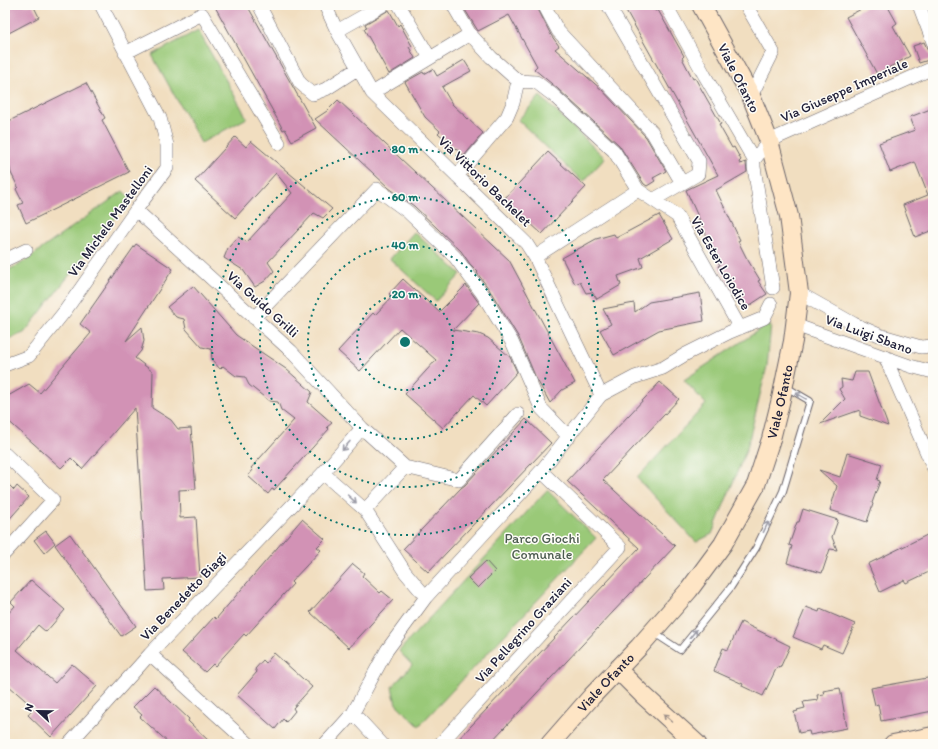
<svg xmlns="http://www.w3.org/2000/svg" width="938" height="749" viewBox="0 0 938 749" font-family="Itim,sans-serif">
<rect width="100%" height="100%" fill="#fdfcf7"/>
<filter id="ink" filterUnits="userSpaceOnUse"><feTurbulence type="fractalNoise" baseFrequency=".025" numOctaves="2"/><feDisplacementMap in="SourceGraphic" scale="8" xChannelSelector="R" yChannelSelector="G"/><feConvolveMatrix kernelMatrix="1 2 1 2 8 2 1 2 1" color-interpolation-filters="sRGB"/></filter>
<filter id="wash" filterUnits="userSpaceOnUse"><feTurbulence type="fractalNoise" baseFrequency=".012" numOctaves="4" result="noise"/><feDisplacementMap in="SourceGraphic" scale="16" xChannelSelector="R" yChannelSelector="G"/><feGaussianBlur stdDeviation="0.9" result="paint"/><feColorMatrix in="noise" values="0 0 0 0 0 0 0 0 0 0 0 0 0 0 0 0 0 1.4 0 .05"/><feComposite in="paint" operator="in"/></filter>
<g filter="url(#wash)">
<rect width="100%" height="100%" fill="#f1dec0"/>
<path fill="#9ac978" stroke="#5e765a" d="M198 30 247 118 201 143 152 55Z
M540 96 605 158 583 182 518 120Z
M123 191 130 198 24 333 5 340V271L19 265Z
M414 232 461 274 436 301 390 259Z
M771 325 767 366 747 448 712 534 696 542 637 478 706 404 684 380 765 326Z
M547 490 596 538 419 726 396 704 392 687 412 665 399 651Z"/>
<g id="blocks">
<path fill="#d292b5" d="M5 5H33L39 17 5 35Z
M214 5H247L316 128 292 141 285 129 283 130 280 124Z
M462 5H536L551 35 559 46 555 49 602 90 646 137 666 171 653 178 655 181 647 186 644 184 619 145 558 89 534 69 537 66 509 15 478 31Z
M623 5H652L655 11 658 10 684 56 682 58 693 79 695 78 721 124 719 125 732 148 734 147 741 160 739 162 740 164 746 162V163L747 172 716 190 740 240 738 241 746 257 760 280 758 281 767 294 744 309 718 266 720 265 686 190 718 175Z
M869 5H887L897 23 893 26 910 56 877 74 846 17Z
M389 10 398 26 400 24 412 46 409 47 415 58 389 74 364 29 367 28 365 24Z
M924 42 932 59 919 63 913 46Z
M464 60 471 71 442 87 452 104 483 133 464 156 438 133 440 131 425 117 405 82 423 72 424 74 433 69 437 76Z
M86 83 105 118 102 120 129 172 26 223 18 205 23 203 16 189 18 187 11 173 5 146V123Z
M338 100 509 260 575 383 562 390 550 403 536 378 519 338 489 289 477 273 478 272 470 264 461 251 414 206 389 188 315 119 327 111Z
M933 108V230L915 237 903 205 928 195 915 162 890 172 879 143 915 130 910 117Z
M235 137 246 147 251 141 332 209 323 218 314 213 268 262 274 271 265 281 255 287 243 270 224 258 228 248 238 237 247 242 292 193 276 173 235 218 195 181Z
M548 152 586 187 542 234 504 199Z
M659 215 673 239 640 258 643 267 618 276 621 285 597 299 592 292 586 293 580 282 575 284 562 258 596 239 614 234 616 238Z
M136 244 173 269 126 341 142 327 144 341 141 351 135 358 153 372 152 408 171 420 178 429 191 428 196 489 179 490 180 518 196 517 200 577 163 579 164 590 147 591 135 408 82 469 71 458 61 468 5 418V399L8 396 29 384 40 393 91 333 80 324Z
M403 279 439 312 466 285 479 303 453 330 479 334 488 338 510 357 517 372 486 406 474 395 443 428 405 394 436 360 400 328 360 371 338 351 373 313 375 315 392 297 389 294Z
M193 286 236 335 286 369 312 392 308 402 332 423 327 427 329 429 313 447 274 490 272 489 268 494 248 476 253 470 251 468 294 420 281 410 278 402 269 401 249 385 245 377 236 376 223 366 220 369 212 360 211 349 202 347 186 329 184 319 176 317 167 307Z
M700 293 704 321 659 330 614 355 600 330 611 324 603 309 634 303 635 312 649 302Z
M855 372H868L888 426 860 416V410L820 424 845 399 839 389 842 387 841 379 852 381Z
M660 382 679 399 603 480 675 546 489 744H454L639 548 567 481Z
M526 419 551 443 428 572 403 549 461 488 465 485Z
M847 453 882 464 877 480 880 481 872 503 873 504 867 522 830 510 837 486 819 470 840 477Z
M5 481 14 490 17 486 29 497 5 524Z
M803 509 838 520 832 537 837 550 830 549 822 573 787 563 792 546 789 545 797 522H799Z
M302 519 325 539 317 547 321 550 291 582 293 584 246 636 244 634 215 666 213 664 205 672 182 652 214 617 216 619Z
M46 531 55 543 44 553 34 540Z
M933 532V570L906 583 904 580 880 592 868 564Z
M70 534 136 626 121 636 55 545Z
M486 561 495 571 478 588 468 578Z
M353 564 364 573 362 576 380 593 382 591 393 600 349 648 310 612Z
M31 580 65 610 46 632 38 625 17 650 55 683 72 664 97 686 51 737 28 715 34 708 8 685 10 682 5 677V617L15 606 11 602Z
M806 607 819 612 820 609 855 624 842 653 823 645 821 649 793 637Z
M741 622 790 646 780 668 777 667 763 696 742 686 743 684 714 671 723 648 728 650Z
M274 653 312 687 293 708 295 711 286 722 283 719 275 729 237 695 257 672 255 669 263 660 266 663Z
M933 677V711L881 721 878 704 875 705 871 688Z
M154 686 189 719 188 721 212 744H170L140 717 142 715 133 707Z
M840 688 847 728 810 735 809 731 799 733 794 712 798 711 797 710 805 708 803 702 818 700 817 695 824 694 823 691Z"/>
</g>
</g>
<g filter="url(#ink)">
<use href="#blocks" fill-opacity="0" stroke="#6a646a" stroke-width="1"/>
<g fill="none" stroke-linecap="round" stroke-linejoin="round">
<defs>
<path id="lane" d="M654 633 680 650 731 587 756 548 783 491 810 401 786 387"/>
<path id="street" d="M259 5 300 83 313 94 326 89 357 69
M325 5 337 31 372 93 526 243 535 257 601 395
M399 5 430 58
M453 5 470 34 491 57 518 81 536 82 553 95 614 151 638 190 677 216 740 328
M544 5 558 31 652 132 682 183
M608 5 699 161 698 174 653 200
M666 5 705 76 754 160
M746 5 773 52 751 96
M919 5 933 42
M337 31 383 5
M125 53 202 14 279 143
M372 93 470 34
M457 176 507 117 513 103 518 81
M136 210 291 351 362 428
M535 257 638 190
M5 260 26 250
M773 288 754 167V160L769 141 933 68
M799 293 854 324 879 335 921 347 933 346
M254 318 377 189 408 212 455 257 482 293 512 342 541 408 569 437
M795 325 910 366 933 372
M885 357 933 467
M5 365 29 356 65 311 136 210 167 168V145L160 118 101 5
M5 454 53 500 5 553
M405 467 459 480 518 414
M365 510 405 572 426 597
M150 654 249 744
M353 713 382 744
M69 744 150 654 323 473 362 428 405 467 365 510 323 473
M325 744 353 713 387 650 426 597 541 471 601 395 635 377 663 368 686 354 730 332 764 318 771 304
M440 744 620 547 541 471"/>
<g id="secondary">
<path d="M617 669 642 694 697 744"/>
<path id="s1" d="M550 744 592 696 639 647 689 590 723 544 756 485 771 439 781 399 793 341 799 293 789 216 769 141 751 96 701 5"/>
<path d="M893 744 933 736"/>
</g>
</defs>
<use href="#lane" stroke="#6a646a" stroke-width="8"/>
<use href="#street" stroke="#6a646a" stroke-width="14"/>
<use href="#secondary" stroke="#6a646a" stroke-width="20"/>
<use href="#lane" stroke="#fff" stroke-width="6"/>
<use href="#street" stroke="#fff" stroke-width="13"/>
<use href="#secondary" stroke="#fee5c5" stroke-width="18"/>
</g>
<defs><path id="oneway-shaft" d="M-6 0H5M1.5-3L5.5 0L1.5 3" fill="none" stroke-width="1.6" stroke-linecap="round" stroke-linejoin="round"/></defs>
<g stroke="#9c9ca7">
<use href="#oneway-shaft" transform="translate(801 396) rotate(-150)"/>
<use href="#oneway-shaft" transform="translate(346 446) rotate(131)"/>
<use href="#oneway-shaft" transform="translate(352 499) rotate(42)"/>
<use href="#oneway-shaft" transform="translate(766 527) rotate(-64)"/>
<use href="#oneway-shaft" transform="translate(693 634) rotate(-51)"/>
</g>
<use stroke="#9b8d87" href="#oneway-shaft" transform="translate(668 718) rotate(-138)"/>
</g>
<g fill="none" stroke="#0f766e" stroke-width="2" stroke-dasharray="2 4">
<circle cx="405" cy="342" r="48"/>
<circle cx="405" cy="342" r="97"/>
<circle cx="405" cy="342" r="145"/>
<circle cx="405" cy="342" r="193"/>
</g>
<g text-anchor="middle" stroke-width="3" stroke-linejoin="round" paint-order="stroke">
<g font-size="14" fill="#22223b" stroke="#fdfcf7">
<text transform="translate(739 78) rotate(63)" y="5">Viale Ofanto</text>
<text transform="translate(844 90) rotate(-24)" y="5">Via Giuseppe Imperiale</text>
<text transform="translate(485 181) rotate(44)" y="5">Via Vittorio Bachelet</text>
<text transform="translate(110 221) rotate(-54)" y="5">Via Michele Mastelloni</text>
<text transform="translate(721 263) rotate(60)" y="5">Via Ester Loiodice</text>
<text transform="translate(263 304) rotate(42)" y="5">Via Guido Grilli</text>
<text transform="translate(869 334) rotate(20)" y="5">Via Luigi Sbano</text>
<text dy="5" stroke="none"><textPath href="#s1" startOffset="419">Viale Ofanto</textPath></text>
<text transform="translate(183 596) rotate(-46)" y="5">Via Benedetto Biagi</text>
<text transform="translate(523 630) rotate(-48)" y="5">Via Pellegrino Graziani</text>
<text dy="5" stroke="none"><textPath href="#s1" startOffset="83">Viale Ofanto</textPath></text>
</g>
<g font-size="14" fill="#4c5c50" stroke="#fdfcf7">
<text x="542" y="543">Parco Giochi<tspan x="542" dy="16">Comunale</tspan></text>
</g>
</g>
<circle cx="405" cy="342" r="6" fill="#0f766e" stroke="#fdfcf7" stroke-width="2"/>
<g font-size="12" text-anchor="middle" font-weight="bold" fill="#0f766e" stroke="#fdfcf7" stroke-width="3" stroke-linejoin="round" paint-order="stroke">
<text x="405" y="153">80 m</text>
<text x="405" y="201">60 m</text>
<text x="405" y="249">40 m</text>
<text x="405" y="298">20 m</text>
</g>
<rect width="938" height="749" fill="none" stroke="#fdfcf7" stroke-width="20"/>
<g transform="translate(38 711) rotate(292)" stroke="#fdfcf7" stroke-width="3" paint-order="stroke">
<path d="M0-3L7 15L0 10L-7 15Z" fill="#22223b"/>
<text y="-6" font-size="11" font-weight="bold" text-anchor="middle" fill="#22223b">N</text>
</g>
</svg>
